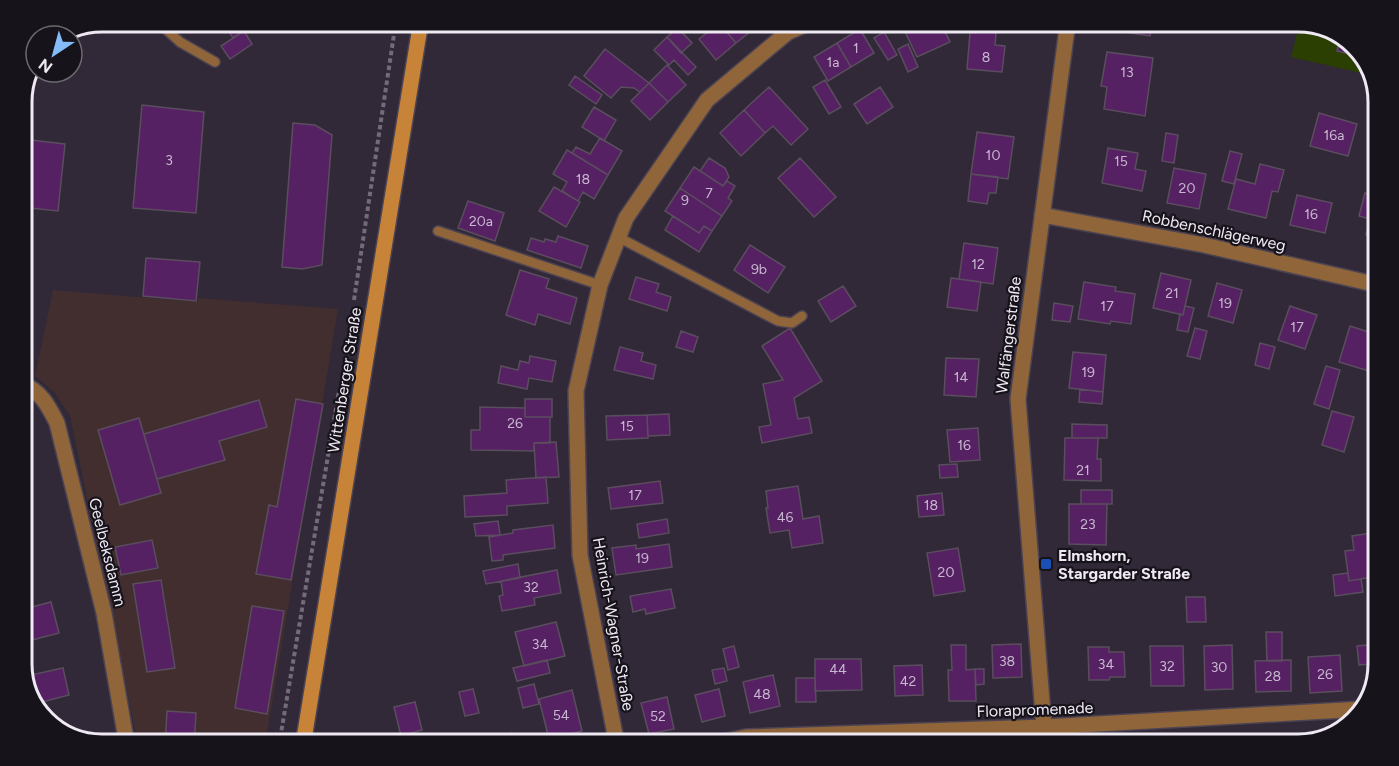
<svg xmlns="http://www.w3.org/2000/svg" width="1399" height="766" viewBox="0 0 1399 766" font-family="Figtree,sans-serif">
<rect width="100%" height="100%" fill="#312838"/>
<path fill="#422e2e" d="M53 290 197 302 198 298 338 309 265 745H138L70 416 55 393 35 376Z"/>
<path fill="#2c3f02" d="M1300 22 1337 32 1365 57 1370 75 1291 57Z"/>
<path fill="#552162" stroke="#5a4d5e" stroke-width="1.5" d="M222 21H259L233 38Z
M722 21H751L756 27 736 43 719 23Z
M905 21H940L950 42 917 57 901 23Z
M971 21H997L995 45 1005 46 1002 72 967 69Z
M1119 21H1152L1150 36 1117 31Z
M719 23 736 43 716 60 699 39Z
M678 28 692 43 681 53 667 37Z
M860 29 874 53 851 67 837 43Z
M244 31 252 44 230 59 221 46Z
M884 32 897 55 888 60 874 38Z
M1341 35 1365 57V58L1337 51Z
M667 37 696 67 688 75 674 60 669 65 654 50Z
M837 43 851 67 828 81 814 57Z
M908 44 918 67 908 72 898 49Z
M605 49 649 83 640 92 634 88 621 87 611 98 584 76Z
M1107 52 1153 58 1145 116 1104 109 1107 87 1101 86Z
M667 65 686 85 668 102 649 83Z
M575 76 602 95 596 104 569 85Z
M825 80 841 107 829 114 813 87Z
M649 83 668 102 650 120 631 101Z
M769 87 808 129 791 145 773 126 765 133 744 110Z
M880 87 893 107 867 124 854 104Z
M142 105 204 112 196 213 133 208Z
M594 107 616 120 604 141 582 127Z
M744 110 765 133 741 156 720 133Z
M1319 113 1357 124 1348 156 1310 146Z
M293 123 315 125 332 135 322 265 302 269 282 267Z
M977 132 1014 137 1008 179 971 174Z
M1166 133 1178 135 1174 163 1162 161Z
M600 138 622 151 608 175 572 153 576 147 590 154Z
M22 139 65 144 58 211 21 207Z
M1108 148 1138 153 1135 169 1146 171 1142 191 1102 183Z
M567 150 608 175 594 199 583 192 578 201 562 191 567 182 553 174Z
M1230 151 1242 154 1234 184 1222 181Z
M709 158 725 168 729 177 723 186 700 171Z
M800 158 836 197 814 217 778 178Z
M1260 164 1284 170 1278 192 1272 191 1266 218 1228 209 1236 179 1255 184Z
M694 167 723 186 727 181 735 186 728 198 732 201 722 216 680 188Z
M1174 168 1206 174 1199 209 1167 203Z
M971 174 998 177 996 193H989L987 204 968 201Z
M554 187 580 202 566 227 539 211Z
M680 188 722 216 712 231 704 226 699 233 665 211Z
M1365 193 1378 196 1377 211 1372 210 1370 219 1359 216Z
M1297 195 1332 203 1325 233 1290 225Z
M468 201 504 213 495 241 458 228Z
M1372 210 1378 212V238L1366 235Z
M673 216 699 233 704 226 712 231 699 252 665 230Z
M558 236 588 246 581 268 527 250 531 238 544 242 545 239 556 242Z
M964 243 998 248 993 284 959 279Z
M750 245 785 267 768 293 734 270Z
M146 258 200 262 196 301 143 296Z
M520 270 549 279 546 288 577 298 570 324 538 314 535 325 506 315Z
M1161 273 1191 280 1183 315 1153 308Z
M636 277 659 284 656 292 671 297 667 311 629 299Z
M951 278 981 282 977 311 947 307Z
M1084 282 1116 287 1115 291 1135 294 1131 324 1111 321 1110 324 1078 319Z
M1217 283 1242 290 1233 323 1208 316Z
M843 286 856 306 831 322 818 301Z
M21 294 31 295 27 321 21 320Z
M1054 303 1073 306 1070 322 1052 320Z
M1185 306 1194 308 1188 332 1177 330 1180 314 1183 315Z
M1290 306 1317 315 1305 349 1278 340Z
M21 320 27 321 23 347H21Z
M1350 326 1378 335 1369 371 1339 362Z
M790 328 822 381 794 398 798 419 809 417 812 433 762 443 759 427 771 425 763 384 783 380 762 346Z
M1195 328 1207 331 1200 359 1187 356Z
M681 331 698 337 693 352 676 347Z
M1260 343 1275 347 1269 369 1255 365Z
M620 347 643 353 641 361 656 365 653 379 614 370Z
M1073 352 1106 355 1103 392 1069 388Z
M530 356 556 361 552 382 529 378 527 389 498 383 501 366 518 370 520 361 529 363Z
M946 358 979 359 976 397 944 395Z
M1326 366 1340 370 1329 409 1314 404Z
M1080 389 1103 392 1102 404 1079 402Z
M296 399 323 404 291 580 256 574 269 505 277 507Z
M525 399H552V417H525Z
M259 400 267 427 219 441 225 460 157 479 144 434Z
M480 407 525 408V417H550V443H534V451L471 450V430H480Z
M1332 411 1354 417 1344 452 1322 445Z
M669 414 670 435 648 436 647 415Z
M647 415 648 438 607 440 606 416Z
M139 418 161 493 120 505 98 430Z
M1072 424 1107 425V438H1072Z
M978 428 980 460 950 462 947 430Z
M1065 438H1098L1097 459H1101V481L1064 480Z
M556 442 559 477 536 478 534 443Z
M957 464 958 477 940 478 939 465Z
M546 477 548 503 507 506V515L465 517 464 496 507 493 506 480Z
M660 481 663 503 611 509 608 488Z
M798 486 803 519 819 516 823 543 792 548 789 530 770 533 766 508H768L766 491Z
M1081 490H1112V504H1081Z
M942 493 944 515 919 517 917 496Z
M1069 504H1107L1106 545 1069 544Z
M667 519 669 533 639 538 637 524Z
M498 521 500 535 476 536 474 524Z
M553 525 555 548 503 555V560L492 561 489 537 513 533V530Z
M1378 532V576L1349 581 1345 551 1354 550 1352 536Z
M152 540 158 568 121 575 115 547Z
M669 544 672 567 616 575 612 548 636 545V549Z
M958 548 965 591 934 596 927 553Z
M518 564 520 578 486 584 483 571Z
M557 570 561 593 534 598 535 605 502 611 499 596 503 595 501 581Z
M1348 573 1349 581 1361 579 1363 592 1335 596 1333 575Z
M161 580 175 668 147 672 133 584Z
M671 589 675 608 646 614 645 609 633 612 630 596Z
M1186 597H1205L1206 622H1187Z
M51 602 59 633 32 640 24 609Z
M252 606 284 611 267 714 235 708Z
M556 622 565 656 524 666 515 632Z
M1266 632H1282V661H1267Z
M1021 644 1022 677 993 678 992 645Z
M1378 644V665L1373 685 1371 664 1359 665 1357 646Z
M951 645H966V670L975 669 976 701H949L948 670H952Z
M1232 645 1233 689 1205 690 1204 646Z
M734 646 739 667 728 670 723 649Z
M1150 646H1183L1184 686H1151Z
M1088 647H1109V652H1124L1125 677H1110L1109 680H1089Z
M1340 655 1342 691 1310 693 1308 657Z
M815 659H861L862 690 815 691Z
M547 660 550 673 517 681 513 668Z
M1291 660V691L1256 692 1255 661Z
M922 665 923 695 895 696 894 666Z
M63 668 69 695 38 703 31 675Z
M724 668 727 681 715 684 712 670Z
M975 669H984V684L976 685Z
M773 675 780 706 750 713 743 682Z
M796 678H815L816 702H796Z
M534 684 539 704 523 708 518 688Z
M473 689 479 713 465 716 459 692Z
M719 689 725 716 702 722 695 695Z
M572 690 582 731 549 739 539 699Z
M667 697 674 729 649 734 641 703Z
M415 702 422 730 401 736 394 707Z
M167 711 196 713 194 745H165Z
M512 733 515 745H483L482 741Z"/>
<g fill="none" stroke-linecap="round" stroke-linejoin="round">
<defs>
<path id="lane" d="M157 21 180 42 215 62
M438 231 600 285
M618 237 778 321 792 323 802 316"/>
<path id="street" d="M1042 215 1204 245 1378 285
M21 384C40 389 49 407 57 423L104 613 127 745
M617 745 580 555 576 391 600 285 626 218 707 100 788 32 814 21
M709 745 746 737 1044 727 1362 709
M1044 745V727L1018 399 1068 21"/>
<path id="secondary" d="M303 745 421 21"/>
</defs>
<use href="#lane" stroke="#4c4352" stroke-width="12"/>
<use href="#street" stroke="#4c4352" stroke-width="18"/>
<use href="#secondary" stroke="#4c4352" stroke-width="18"/>
<path stroke="#736b7a" stroke-width="4" stroke-dasharray="4.5 3" stroke-linecap="butt" d="M354 300 396 21
M279 745 339 391"/>
<use href="#lane" stroke="#8f6539" stroke-width="9"/>
<use href="#street" stroke="#8f6539" stroke-width="15"/>
<use href="#secondary" stroke="#c78438" stroke-width="15"/>
</g>
<rect fill="#1a4fb4" stroke="#17131a" stroke-width="2" x="1040" y="558" width="12" height="12" rx="3"/>
<g text-anchor="middle" stroke-width="4.5" stroke-linejoin="round" paint-order="stroke">
<g font-size="14" fill="#c8b7d0">
<text x="856" y="53">1</text>
<text x="986" y="62">8</text>
<text x="833" y="67">1a</text>
<text x="1127" y="77">13</text>
<text x="1334" y="140">16a</text>
<text x="993" y="160">10</text>
<text x="169" y="165">3</text>
<text x="1121" y="166">15</text>
<text x="583" y="184">18</text>
<text x="1187" y="193">20</text>
<text x="709" y="198">7</text>
<text x="685" y="205">9</text>
<text x="1311" y="219">16</text>
<text x="481" y="226">20a</text>
<text x="978" y="269">12</text>
<text x="759" y="274">9b</text>
<text x="1172" y="298">21</text>
<text x="1225" y="308">19</text>
<text x="1107" y="311">17</text>
<text x="1297" y="332">17</text>
<text x="1088" y="377">19</text>
<text x="961" y="382">14</text>
<text x="515" y="428">26</text>
<text x="627" y="431">15</text>
<text x="964" y="450">16</text>
<text x="1083" y="475">21</text>
<text x="635" y="500">17</text>
<text x="931" y="510">18</text>
<text x="785" y="522">46</text>
<text x="1088" y="529">23</text>
<text x="642" y="563">19</text>
<text x="946" y="577">20</text>
<text x="531" y="592">32</text>
<text x="540" y="649">34</text>
<text x="1007" y="666">38</text>
<text x="1106" y="669">34</text>
<text x="1167" y="671">32</text>
<text x="1219" y="672">30</text>
<text x="838" y="674">44</text>
<text x="1325" y="679">26</text>
<text x="1273" y="681">28</text>
<text x="908" y="686">42</text>
<text x="762" y="699">48</text>
<text x="561" y="720">54</text>
<text x="658" y="721">52</text>
</g>
<g font-size="16" fill="#efe9f4" stroke="#17131a">
<text transform="translate(1214 230) rotate(12)" y="6">Robbenschlägerweg</text>
<text transform="translate(1008 335) rotate(-83)" y="6">Walfängerstraße</text>
<text transform="translate(344 380) rotate(-81)" y="6">Wittenberger Straße</text>
<text transform="translate(108 552) rotate(76)" y="6">Geelbeksdamm</text>
<text transform="translate(614 624) rotate(80)" y="6">Heinrich-Wagner-Straße</text>
<text transform="translate(1035 709) rotate(-2)" y="6">Florapromenade</text>
</g>
<g font-size="16" font-weight="bold" fill="#efe9f4" stroke="#17131a" text-anchor="start">
<text x="1058" y="561">Elmshorn,<tspan x="1058" dy="18">Stargarder Straße</tspan></text>
</g>
</g>
<path d="M0 0H1399V766H0ZM102 32H1298A70 70 0 0 1 1368 102V664A70 70 0 0 1 1298 734H102A70 70 0 0 1 32 664V102A70 70 0 0 1 102 32Z" fill="#17131a" fill-rule="evenodd"/>
<path fill="none" stroke="#efe9f4" stroke-width="3" d="M102 32H1298A70 70 0 0 1 1368 102V664A70 70 0 0 1 1298 734H102A70 70 0 0 1 32 664V102A70 70 0 0 1 102 32Z"/>
<g transform="translate(54 54) rotate(216)"><circle r="28" fill="#17131a" stroke="#6d6971" stroke-width="1.5"/>
<path d="M0-4.5L10 22L0 15L-10 22Z" fill="#84bcfb"/>
<text y="-9" font-size="16" font-weight="bold" text-anchor="middle" fill="#efe9f4">N</text>
</g>
</svg>
